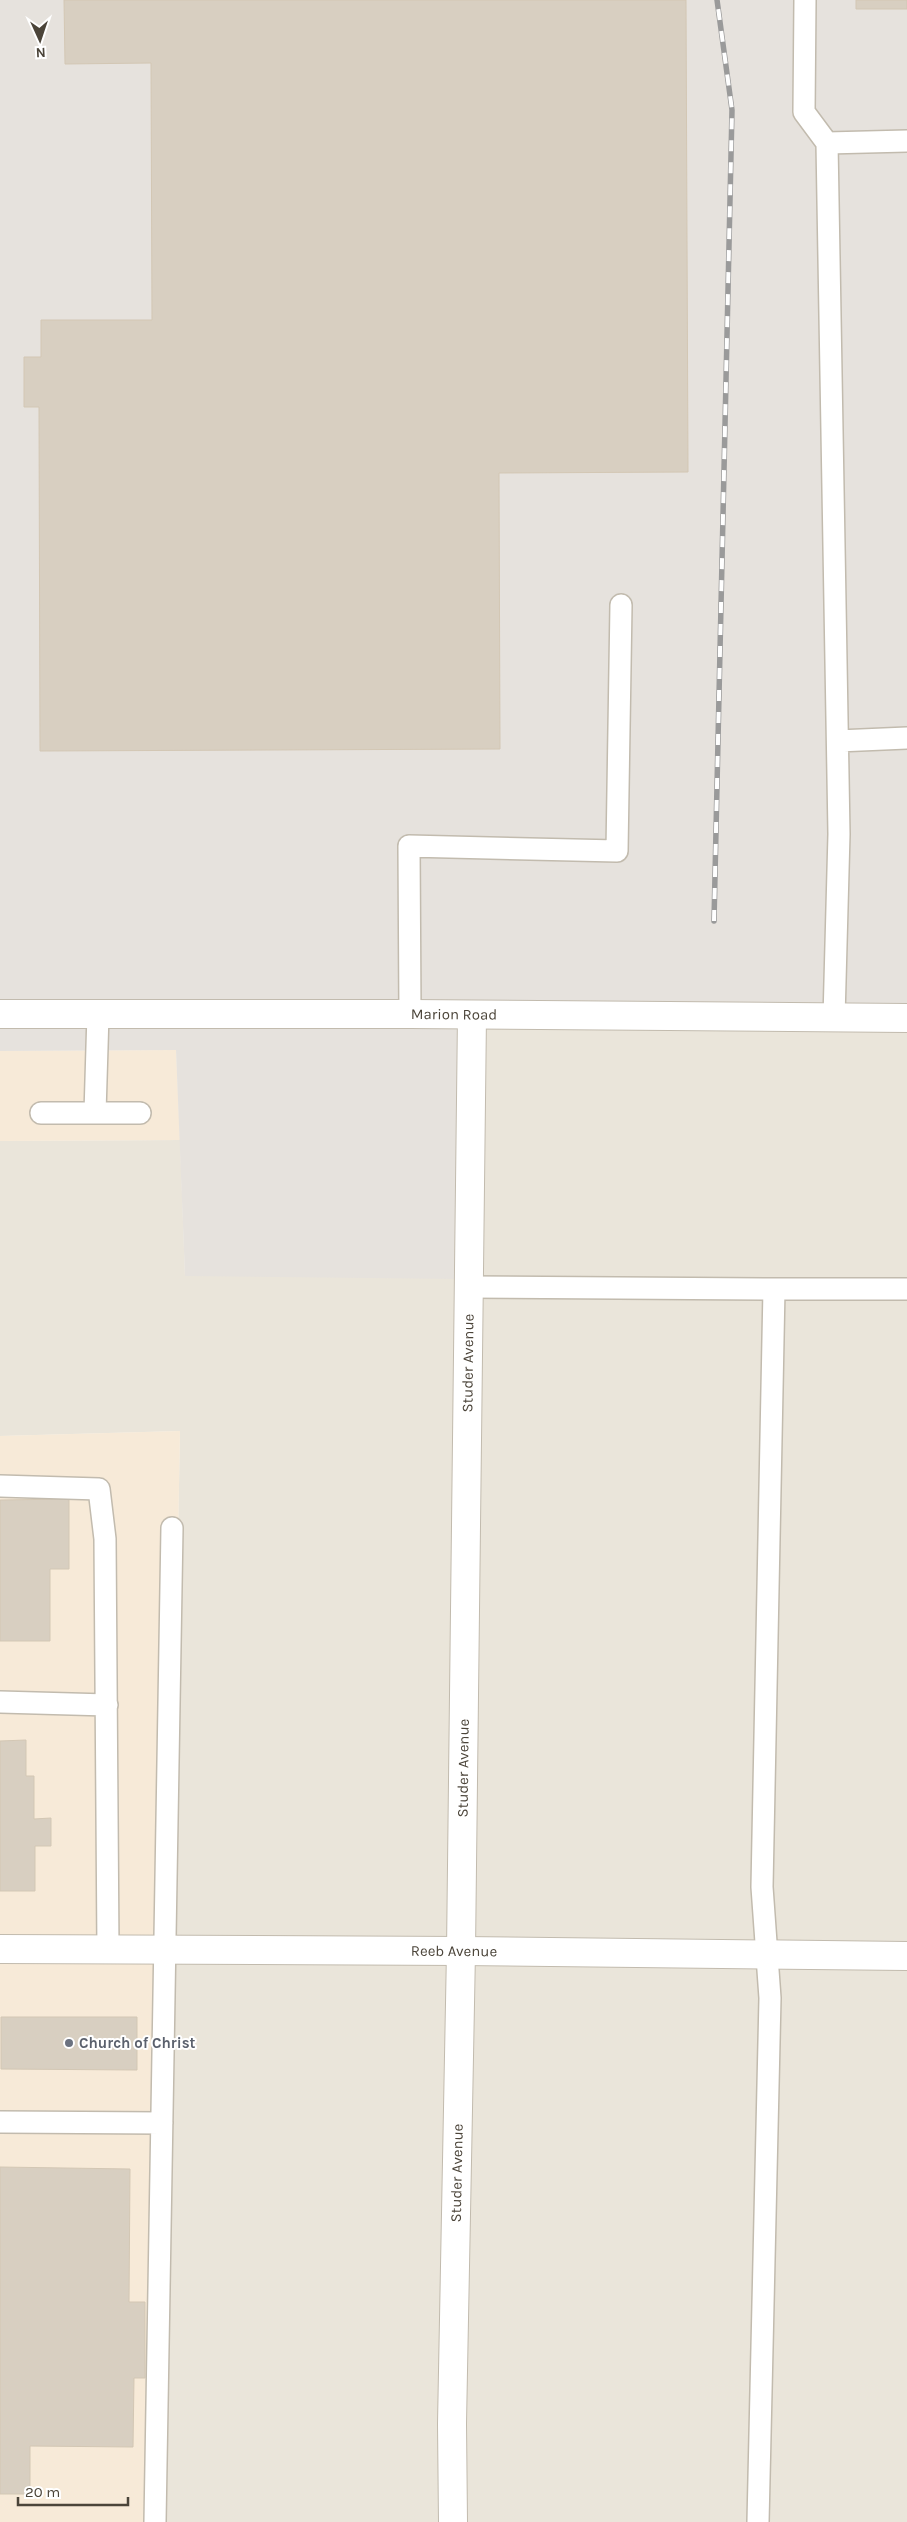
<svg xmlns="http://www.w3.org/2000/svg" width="907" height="2522" viewBox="0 0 907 2522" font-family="Karla,sans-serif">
<rect width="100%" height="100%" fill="#f6f3ec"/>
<path fill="#eae5da" d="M462 1004 907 1012V2522H160L180 1431 0 1436V1141L180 1140 185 1276Z"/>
<path fill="#f7ead8" d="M176 1050 180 1140 0 1141V1051Z
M180 1431 160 2522H0V1436Z"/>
<path fill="#e6e2dd" d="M0 0H907V1012L462 1004 463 1279 185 1276 176 1050 0 1051Z"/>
<path fill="#d8cfc1" stroke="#d3c7b4" d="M64 0H686L688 472 499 473 500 749 40 751 39 407H24V357H41V320H152L151 63 65 64Z
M856 0H907V9H856Z
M69 1499V1569H50V1641H0V1500Z
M26 1740V1776H34V1819L51 1818V1846H35V1891H0V1741Z
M1 2017H137V2070L1 2069Z
M0 2167 130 2169 129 2302H145V2378H134L133 2447 30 2446V2494H0Z"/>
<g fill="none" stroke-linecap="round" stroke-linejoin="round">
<defs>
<path id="service" d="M805 0 804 112 827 143 839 834 834 1018
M827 143 907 141
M838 741 907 738
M410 1014 409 846 617 851 621 605
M41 1113H95L98 1014
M95 1113H140
M469 1287 774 1289
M0 1486 99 1489 105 1539 108 1950
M0 1702 107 1705
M0 2122 162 2123
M155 2522 172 1528
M758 2522 770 1998 762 1887 774 1289H907"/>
<g id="minor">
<path id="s1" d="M0 1949 461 1951 907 1956"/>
<path id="s2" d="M453 2522 452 2424 461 1951 472 1015"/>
</g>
<g id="tertiary">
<path id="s3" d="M0 1014H410L907 1018"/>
</g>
</defs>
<use href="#service" stroke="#c2bbae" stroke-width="24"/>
<use href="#minor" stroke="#c2bbae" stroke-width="30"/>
<use href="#tertiary" stroke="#c2bbae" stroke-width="30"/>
<use href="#service" stroke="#fff" stroke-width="21"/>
<use href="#minor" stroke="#fff" stroke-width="28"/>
<use href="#tertiary" stroke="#fff" stroke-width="28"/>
<defs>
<path id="rail" d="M714 921 732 110 717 0"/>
</defs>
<use href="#rail" stroke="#9a9a9a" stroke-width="5.5"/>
<use href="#rail" stroke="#fff" stroke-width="4" stroke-dasharray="11" stroke-linecap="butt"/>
</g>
<circle fill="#6b7280" stroke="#fff" stroke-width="2" cx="69" cy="2043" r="5"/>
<g text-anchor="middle" stroke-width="4" stroke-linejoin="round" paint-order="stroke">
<g font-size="15" fill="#4b4439" stroke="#fff">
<text dy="5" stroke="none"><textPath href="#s3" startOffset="454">Marion Road</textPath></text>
<text dy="5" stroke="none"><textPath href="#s2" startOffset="1159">Studer Avenue</textPath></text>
<text dy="5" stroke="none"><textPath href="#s2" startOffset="754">Studer Avenue</textPath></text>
<text dy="5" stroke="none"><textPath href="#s1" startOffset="454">Reeb Avenue</textPath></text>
<text dy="5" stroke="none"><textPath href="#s2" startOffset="349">Studer Avenue</textPath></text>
</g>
<g font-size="15" font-weight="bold" fill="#5b616d" stroke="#fff" text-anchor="start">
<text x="79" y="2048">Church of Christ</text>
</g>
</g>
<g transform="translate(40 40) rotate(177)" stroke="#ffffff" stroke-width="4" paint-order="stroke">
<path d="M0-4L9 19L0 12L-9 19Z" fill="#4b4439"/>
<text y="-8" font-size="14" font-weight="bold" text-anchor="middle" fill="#4b4439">N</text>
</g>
<path d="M18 2497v8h110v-8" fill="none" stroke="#4b4439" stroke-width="2.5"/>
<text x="25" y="2497" font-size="15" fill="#4b4439" stroke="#ffffff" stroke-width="4" paint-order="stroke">20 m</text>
</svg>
